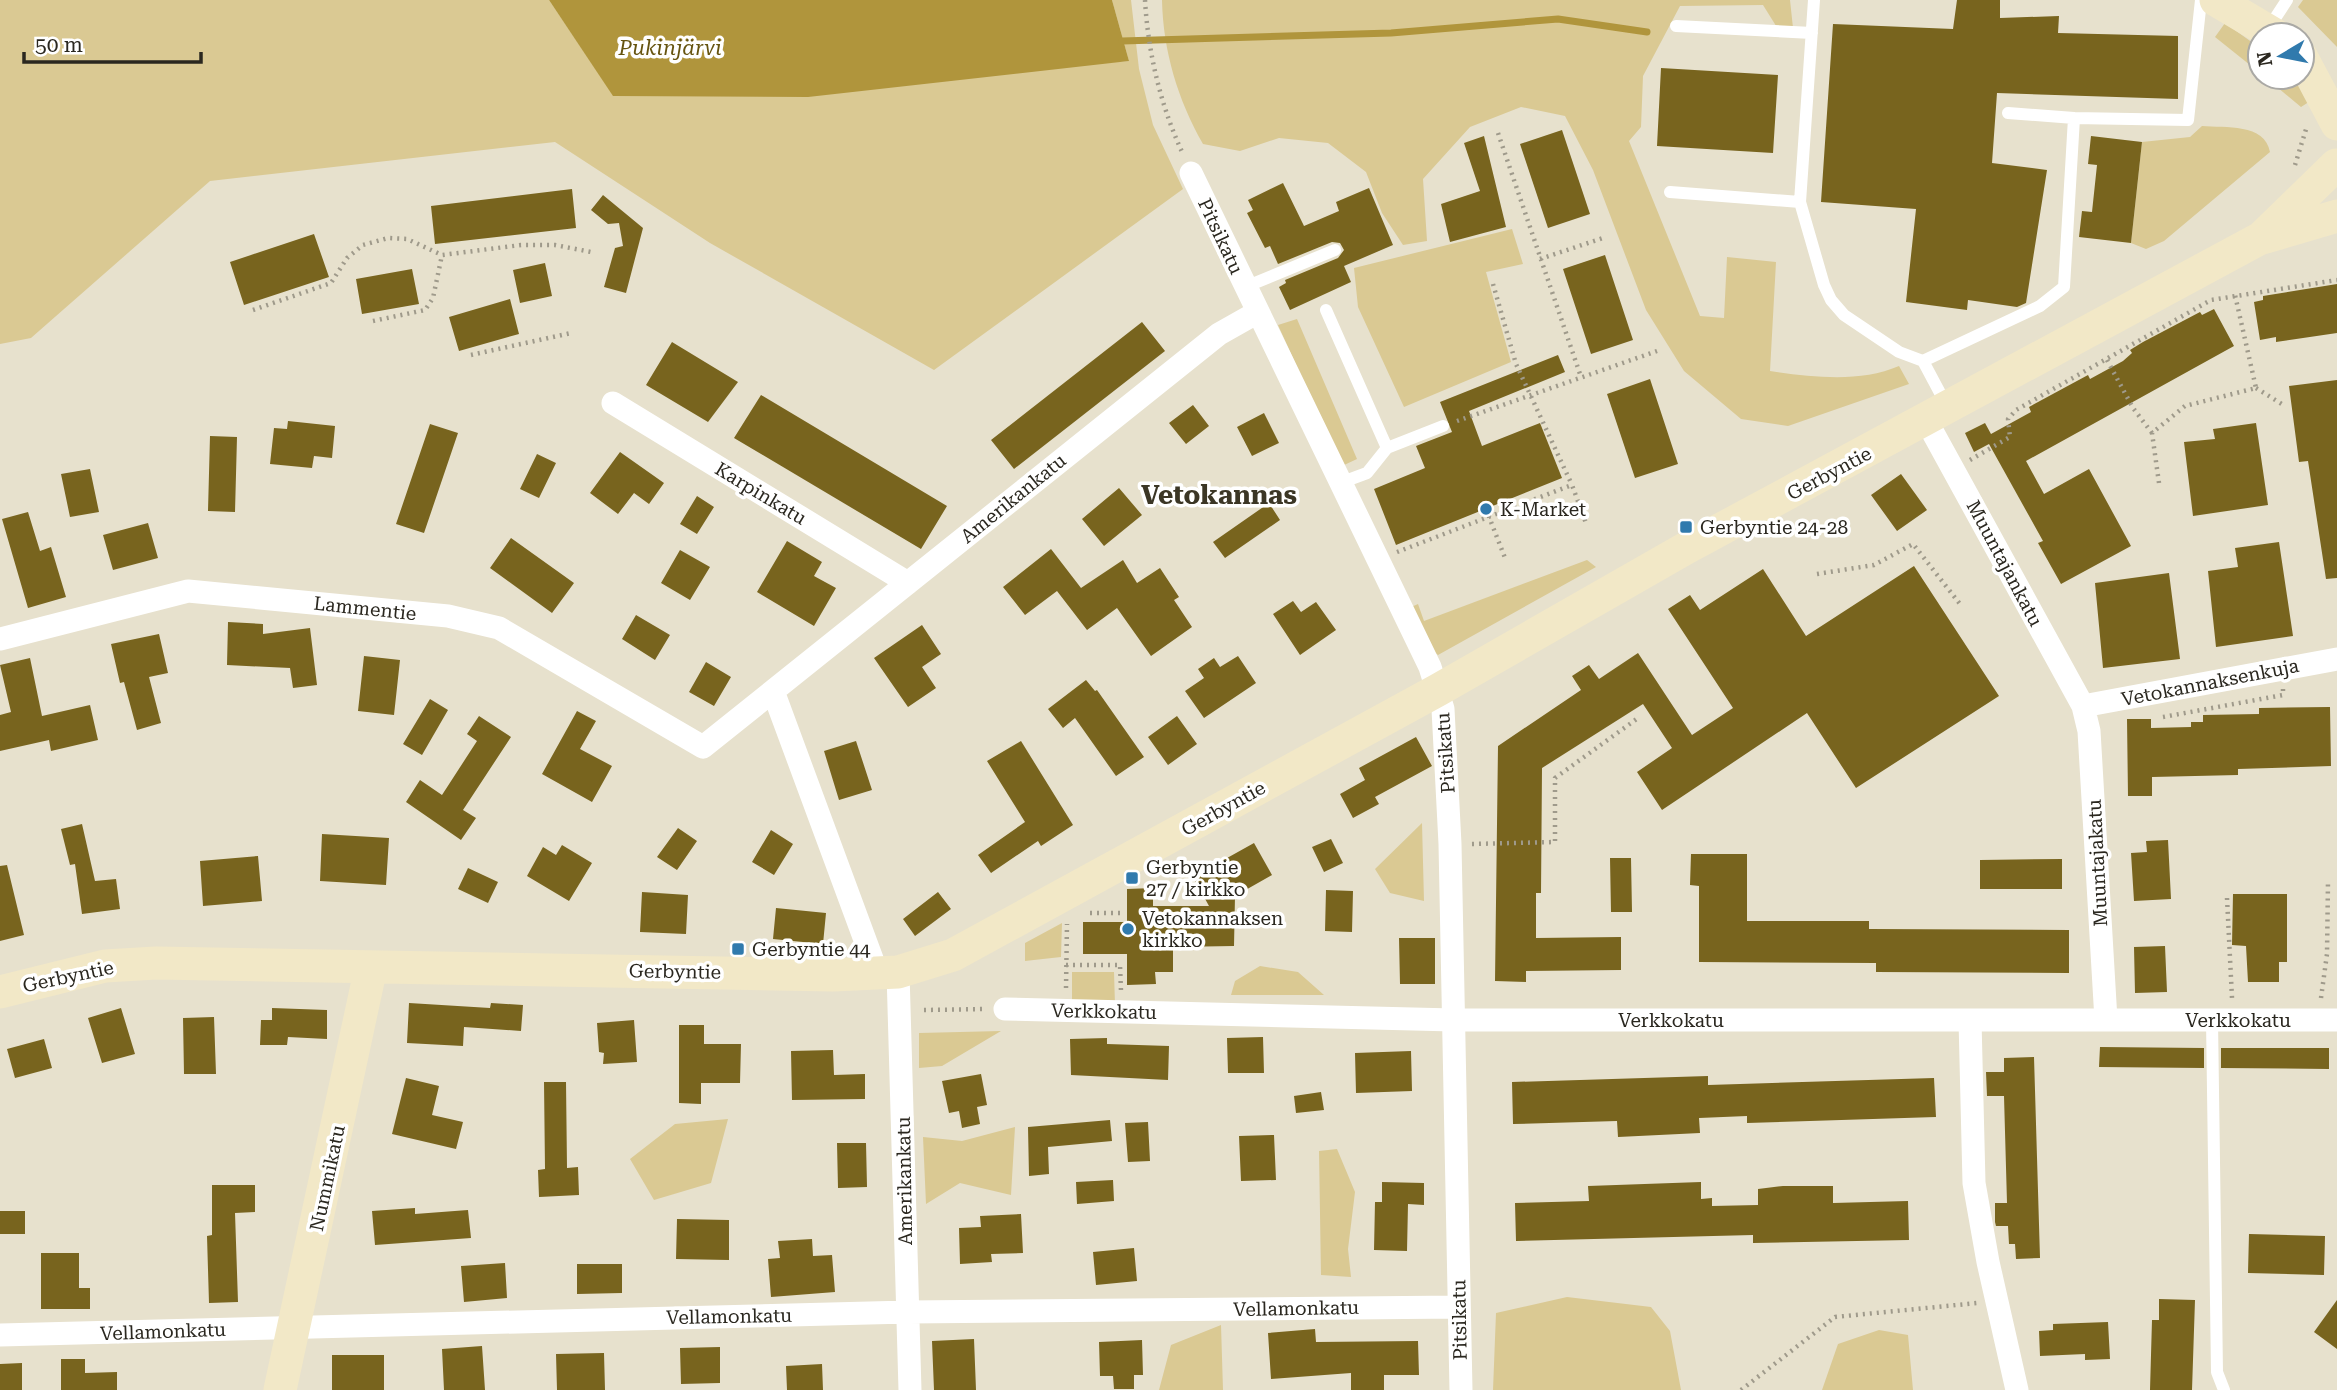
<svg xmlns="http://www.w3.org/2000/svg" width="2337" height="1390" viewBox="0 0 2337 1390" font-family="'Roboto Serif',serif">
<rect width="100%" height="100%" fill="#e7e1cd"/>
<path fill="#dac993" d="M0 0H549L614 96 1129 61 1112 0H1131L1139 69 1153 125 1183 189 934 370 710 243 555 142 210 181 31 338 0 344Z
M1162 0H1790L1793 28 1778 29 1763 5 1680 6 1643 76 1641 127 1629 141 1700 316 1724 318 1727 257 1776 262 1770 371C1812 377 1860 383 1899 366L1909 384 1788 426 1741 419 1684 371 1646 310 1593 170 1565 116 1521 107 1470 127 1423 179 1427 241 1403 245 1382 213 1366 172 1328 143 1279 138 1240 151 1203 144C1178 100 1163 51 1162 0Z
M2303 0H2337V47L2298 7Z
M2225 23 2260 48V73L2215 37Z
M2265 77H2297L2315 98 2301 107Z
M2202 126C2225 128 2265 123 2270 152L2164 241 2146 249 2131 243 2142 142 2190 137Z
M1512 229 1523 264 1486 272 1511 362 1404 407 1358 307 1354 268Z
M1297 319 1357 459 1342 466 1278 325Z
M1587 560 1596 567 1438 655 1427 646 1409 608 1418 604 1424 621Z
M1422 823 1424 901 1390 893 1375 869Z
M1062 923 1061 957 1025 961V943Z
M1260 966 1298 972 1324 995H1231L1235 981Z
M1072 972H1114L1115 1005H1072Z
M1001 1031 942 1066 919 1068V1033Z
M728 1119 711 1183 654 1200 630 1159 675 1124Z
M1015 1127 1011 1195 960 1183 926 1204 923 1137 962 1141Z
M1337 1149 1355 1192 1348 1249 1351 1277 1321 1275 1319 1151Z
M1567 1297 1651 1307 1670 1331 1681 1390H1493L1496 1313Z
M1221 1325 1223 1390H1159L1171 1345Z
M1879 1330 1908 1335 1913 1390H1822L1838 1344Z"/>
<path fill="#b0953c" d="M549 0H1112L1129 61 808 97 613 96Z"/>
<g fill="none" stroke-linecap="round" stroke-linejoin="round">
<path stroke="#b0953c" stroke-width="7" d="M1122 41 1391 33 1558 19 1647 32"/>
</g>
<path fill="#78641e" d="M1957 0H2000V18L2059 16 2058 33 2178 36V99L1997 93 1992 163 2047 170 2026 303 2017 307 1968 300 1967 310 1906 302 1916 209 1821 202 1833 24 1953 29Z
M1661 68 1778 75 1773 153 1657 146Z
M1562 130 1590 214 1548 228 1520 144Z
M1484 136 1506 227 1450 242 1441 204 1480 191 1464 143Z
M2091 136 2142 142 2131 243 2079 237 2082 211 2092 212 2097 165 2088 164Z
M1283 183 1304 226 1339 211 1336 202 1369 188 1393 245 1344 266 1351 282 1290 310 1279 287 1286 283 1285 280 1338 258 1344 250 1340 243 1332 242 1278 264 1270 246 1265 248 1247 213 1253 210 1248 200Z
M572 189 576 228 435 244 431 206Z
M603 195 643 228 626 293 604 287 615 248 623 246 619 223 608 224 591 210Z
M314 234 329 277 244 305 230 262Z
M1605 255 1633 340 1591 354 1563 269Z
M545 263 552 296 520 303 513 270Z
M412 269 419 304 362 314 356 279Z
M2337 284V333L2276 342V337L2260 340 2254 302 2263 300V296Z
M510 299 519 334 459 351 449 317Z
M2214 309 2234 346 2026 461 2044 494 2089 469 2131 546 2061 584 2038 543 2043 541 1989 444 1974 452 1965 433 1985 423 1991 434 2031 412 2029 407 2088 375 2090 379 2123 361 2132 353 2130 350 2143 342 2200 312 2202 315Z
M1142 322 1165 351 1014 469 991 440Z
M672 342 738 382 708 422 646 385Z
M1558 355 1565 372 1469 411 1482 446 1540 423 1562 478 1396 545 1374 489 1425 468 1416 446 1452 432 1440 402Z
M1650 379 1678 464 1635 478 1607 394Z
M2337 380V578L2326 579 2308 461 2299 462 2289 386Z
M761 395 947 506 921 549 734 438Z
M1193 405 1209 426 1186 444 1169 423Z
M1264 413 1279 443 1252 456 1237 427Z
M288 421 335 426 332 458 314 456 312 468 270 464 274 428 287 429Z
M2256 423 2268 505 2193 516 2184 442 2215 439 2213 429Z
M430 424 458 433 424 533 396 524Z
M210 436 237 437 235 512 208 511Z
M620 452 664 483 649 504 634 493 618 514 590 493Z
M537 454 556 463 539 498 520 489Z
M90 469 99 512 70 517 61 474Z
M1901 474 1927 510 1897 531 1871 495Z
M1119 488 1142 515 1104 546 1082 519Z
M697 496 714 507 697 534 680 524Z
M1269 503 1280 520 1225 558 1213 542Z
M28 512 40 551 51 547 66 597 28 608 2 519Z
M148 523 158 558 113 570 103 535Z
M511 538 574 583 552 613 490 568Z
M787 541 822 562 814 576 836 588 814 626 757 592Z
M2279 542 2293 636 2216 647 2208 571 2238 567 2235 548Z
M1051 549 1081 588 1123 560 1137 583 1160 568 1179 597 1174 600 1192 627 1151 656 1117 608 1087 630 1057 591 1025 615 1003 587Z
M680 550 710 567 690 600 661 583Z
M1914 566 1999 696 1856 788 1807 713 1662 810 1637 772 1672 748 1643 704 1542 768 1541 893H1536V938L1621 937V970L1526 971V982L1495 981 1498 746 1581 690 1572 676 1589 665 1599 679 1638 653 1692 735 1733 708 1668 609 1690 595 1700 610 1763 569 1806 636Z
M2169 573 2180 659 2103 668 2095 583Z
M1293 601 1301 612 1316 602 1336 630 1300 655 1273 614Z
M636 615 670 635 655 660 622 639Z
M228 622 263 624V634L310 628 317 685 293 688 290 668 227 665Z
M922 625 941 654 922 667 936 688 908 707 874 658Z
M159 634 168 673 149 677 161 723 137 730 124 682 120 683 111 644Z
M364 656 400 660 394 715 358 711Z
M1238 656 1256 683 1204 718 1185 691 1204 678 1198 669 1214 658 1220 667Z
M30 658 42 716 90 705 98 740 51 751 49 740 0 751V715L11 712 0 665Z
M706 662 731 677 714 706 689 692Z
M1086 680 1095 691 1097 690 1144 757 1116 776 1075 718 1063 728 1048 709Z
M430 699 448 710 422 755 403 744Z
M2330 707 2331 766 2238 769V775L2152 777V796H2128L2127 719H2151V728L2191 727V722H2203V715L2259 714V708Z
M577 711 596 721 580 749 612 766 592 802 542 774Z
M479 716 511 737 463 810 476 818 461 840 406 802 420 780 442 795 477 741 467 734Z
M1177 716 1197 744 1168 765 1148 737Z
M1416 737 1432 766 1375 797 1379 804 1353 818 1340 794 1365 780 1359 768Z
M856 741 872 790 839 800 824 751Z
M1021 741 1073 825 1041 846 1038 841 991 873 978 855 1025 822 987 761Z
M82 824 95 881 116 879 120 909 82 914 75 864 70 865 61 829Z
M678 828 697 841 677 870 657 857Z
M771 830 793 844 774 875 752 862Z
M322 834 389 838 386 885 320 881Z
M1331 839 1343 863 1324 872 1312 847Z
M2168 840 2171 899 2134 901 2131 853 2147 852 2146 841Z
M1254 843 1272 875 1235 896 1234 946 1173 947V972H1155L1156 984 1127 985V954H1083V922H1127V889L1153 888V906H1209L1193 877Z
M562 845 592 863 569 901 527 876 543 847 556 855Z
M1691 854H1747V921H1869V929L2069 930V973L1876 972V963L1699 962V886L1690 885Z
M258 856 262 901 203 906 200 861Z
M1610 858H1631L1632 912H1611Z
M2062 859V889H1980V860Z
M7 865 24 935 0 941V866Z
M468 868 498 882 488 903 458 889Z
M1326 890 1353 891 1352 932 1325 931Z
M642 892 688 895 686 934 640 932Z
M938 892 951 909 915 936 903 919Z
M2233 894H2287V962H2279V982H2248L2246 946 2232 945Z
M776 908 826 913 823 944 773 939Z
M1399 938H1435V984H1400Z
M2165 946 2167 992 2135 993 2134 947Z
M409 1003 490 1008 491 1003 523 1005 521 1031 464 1027 463 1046 407 1043Z
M121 1008 135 1054 102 1063 88 1018Z
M272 1008 327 1010V1039L288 1037 287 1045H260L261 1020H272Z
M214 1017 216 1074H184L183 1018Z
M634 1020 637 1062 603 1064 604 1053 599 1052 597 1023Z
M679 1025H704V1044H741L740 1083H701V1104L679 1103Z
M1263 1037 1264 1073H1228L1227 1038Z
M1107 1038V1044L1169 1046 1168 1080 1071 1075 1070 1039Z
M44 1039 52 1068 15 1078 7 1049Z
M2100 1047 2204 1048V1068L2099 1067Z
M2221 1048H2329V1069L2221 1068Z
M833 1050 834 1075 865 1074V1099L792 1100 791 1051Z
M1411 1051 1412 1091 1356 1093 1355 1053Z
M2034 1057 2040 1258 2016 1259 2015 1244H2009L2008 1226H1996L1995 1222V1203H2007L2004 1096H1987L1986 1072H2004V1058Z
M981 1074 987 1105 977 1107 980 1124 962 1128 959 1111 949 1113 942 1081Z
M1708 1076V1085L1934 1078 1936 1117 1747 1123V1116L1699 1118 1700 1133 1618 1137 1617 1121 1513 1124 1512 1082Z
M406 1078 439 1086 432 1115 463 1122 456 1149 392 1134Z
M544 1082H566L567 1168 578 1167 579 1195 539 1197 538 1170 545 1169Z
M1321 1092 1324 1110 1296 1113 1294 1096Z
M1110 1120 1112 1141 1048 1147 1049 1174 1029 1176 1028 1127Z
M1148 1122 1150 1161 1128 1162 1125 1123Z
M1274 1135 1276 1180 1241 1181 1239 1136Z
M837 1143H866L867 1187 838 1188Z
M1113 1180 1114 1201 1077 1204 1076 1182Z
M1382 1182 1424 1183V1205L1408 1204 1407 1251 1374 1250 1375 1202H1382Z
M1701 1182V1199L1712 1198V1206L1758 1205V1189L1783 1186H1833V1203L1908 1201 1909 1240 1753 1243V1235L1516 1241 1515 1203 1589 1201 1588 1186Z
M212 1185H255V1212L235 1213 238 1302 209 1303 207 1236 212 1235Z
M415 1208V1214L468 1210 471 1238 375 1245 372 1211Z
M0 1211H25V1234H0Z
M1021 1214 1023 1253 991 1254 992 1262 960 1264 959 1228 981 1227 980 1216Z
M677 1219 729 1220V1260L676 1259Z
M2249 1234 2325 1236 2324 1275 2248 1273Z
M812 1239 813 1256 832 1255 835 1292 771 1297 768 1259 780 1258 778 1241Z
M1134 1248 1137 1281 1096 1285 1093 1252Z
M41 1253H79V1288H90V1309H41Z
M505 1263 507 1298 464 1302 461 1266Z
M577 1264H622V1293L577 1294Z
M2159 1299 2195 1300 2192 1390H2150L2152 1320H2159Z
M2337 1300V1349L2314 1332Z
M2108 1322 2110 1359 2085 1360V1354L2040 1356 2039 1331 2053 1330V1324Z
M1315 1329 1316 1342 1418 1341 1419 1375H1384V1390H1351V1373L1271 1379 1268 1333Z
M974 1339 976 1390H934L932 1341Z
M1142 1340 1143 1375H1134V1389H1114L1113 1376H1100L1099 1342Z
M482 1346 485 1390H444L442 1349Z
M720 1347V1383L681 1384 680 1348Z
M604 1353 605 1390H557L556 1354Z
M332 1355H384V1390H332Z
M61 1359H85V1373L117 1372V1390H61Z
M22 1363V1390H0V1364Z
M822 1364 823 1390H787L786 1366Z"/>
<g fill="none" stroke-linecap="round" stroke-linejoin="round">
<path stroke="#9f9a8b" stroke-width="4.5" stroke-dasharray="2 5" stroke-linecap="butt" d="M1145 0C1148 53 1161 107 1183 154
M1498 133 1581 377
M2295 165 2307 126
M1540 259 1603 238
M1493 284 1516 364 1572 485
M253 310 331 283 347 258 363 245 388 238 407 239 442 255 521 245H555L591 252
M373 321 425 310 433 298 442 255
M471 355 571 333
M2107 360 2133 408 2152 433
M2256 388 2285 406
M1457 421 1657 351
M1970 460 2010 437 2008 419 2016 410 2211 300 2337 280
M2159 483 2152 433 2185 406 2256 388 2235 295
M1486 509 1505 558
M1397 552 1572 485 1587 526
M1817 574 1874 565 1913 544 1960 604
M2163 717 2283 695V689
M1472 844 1555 842V778L1638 718
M2227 898 2232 998
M1090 913H1120
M1066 965H1120L1121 991
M1066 988 1067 924
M2321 998 2327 954 2328 881
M924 1010 986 1009
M1741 1390 1835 1317 1977 1303"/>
<path stroke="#fff" stroke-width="12" d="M1814 0 1800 202 1824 285 1831 300 1844 315 1899 352 1923 361 1947 406
M1676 26 1812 33
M2268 29 2287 0
M2008 113 2074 118
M1670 192 1800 202
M1245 287 1335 250
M1326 310 1387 448
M1923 361 2040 306 2064 287 2074 118 2188 120 2201 0
M1340 483 1367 473 1387 448 1443 426
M2212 1020 2217 1372 2224 1390"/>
<path stroke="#fff" stroke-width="23" d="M1191 173 1430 667 1443 709 1450 844 1461 1390
M613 403 908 583
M1926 420 2083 706 2089 731 2106 1020
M0 639 188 591 448 616 499 628 703 747 1219 334 1258 312
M773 691 878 975
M2083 706 2337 659
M898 972 910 1390
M1005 1009 1454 1020H2337
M1970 1020 1974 1183 1988 1262 2017 1390
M0 1335 908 1312 1459 1307"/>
<path stroke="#f2e8c7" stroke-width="33" d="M2216 0 2275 35
M2302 58 2337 124
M2262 237 2336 165
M0 992 105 966 156 963 833 975 898 972 953 955 1438 690 1688 547 2259 239 2337 216
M280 1390 371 967"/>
</g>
<g fill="#307aad" stroke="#fff" stroke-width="2.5">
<circle cx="1486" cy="509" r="7"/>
<rect x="1679" y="520" width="14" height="14" rx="3.5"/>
<rect x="1125" y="871" width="14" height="14" rx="3.5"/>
<circle cx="1128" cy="929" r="7"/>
<rect x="731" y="942" width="14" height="14" rx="3.5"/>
</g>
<g text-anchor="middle" stroke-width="7" stroke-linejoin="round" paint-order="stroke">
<g font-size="19" fill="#2a271f" stroke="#fff">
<text transform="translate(1221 236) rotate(65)" y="7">Pitsikatu</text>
<text transform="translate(1829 473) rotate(-28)" y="7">Gerbyntie</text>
<text transform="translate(761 493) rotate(31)" y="7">Karpinkatu</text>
<text transform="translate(1013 498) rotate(-39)" y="7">Amerikankatu</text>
<text transform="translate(2005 563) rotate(62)" y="7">Muuntajankatu</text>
<text transform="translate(365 608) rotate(6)" y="7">Lammentie</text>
<text transform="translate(2210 682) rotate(-11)" y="7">Vetokannaksenkuja</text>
<text transform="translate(1445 753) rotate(-94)" y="7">Pitsikatu</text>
<text transform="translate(1223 808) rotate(-29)" y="7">Gerbyntie</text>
<text transform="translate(2097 863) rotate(-93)" y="7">Muuntajakatu</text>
<text transform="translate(675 971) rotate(1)" y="7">Gerbyntie</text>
<text transform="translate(68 976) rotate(-12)" y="7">Gerbyntie</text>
<text transform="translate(1104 1011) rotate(1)" y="7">Verkkokatu</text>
<text x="1671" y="1027">Verkkokatu</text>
<text x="2238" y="1027">Verkkokatu</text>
<text transform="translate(327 1178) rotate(-78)" y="7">Nummikatu</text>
<text transform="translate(904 1181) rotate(-91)" y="7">Amerikankatu</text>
<text transform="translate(1296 1308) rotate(-1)" y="7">Vellamonkatu</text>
<text transform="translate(729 1316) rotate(-1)" y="7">Vellamonkatu</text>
<text transform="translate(1459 1320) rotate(-91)" y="7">Pitsikatu</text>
<text transform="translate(163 1331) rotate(-2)" y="7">Vellamonkatu</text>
</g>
<g font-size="19" fill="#2a271f" stroke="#fff" text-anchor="start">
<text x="1500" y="516">K-Market</text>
<text x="1700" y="534">Gerbyntie 24-28</text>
<text x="1146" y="874">Gerbyntie<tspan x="1146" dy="22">27 / kirkko</tspan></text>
<text x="1142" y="925">Vetokannaksen<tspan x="1142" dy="22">kirkko</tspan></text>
<text x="752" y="956">Gerbyntie 44</text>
</g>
<g font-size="21" font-style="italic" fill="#665410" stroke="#fff">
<text x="670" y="55">Pukinjärvi</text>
</g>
<g font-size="26" font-weight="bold" fill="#3b3625" stroke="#fff">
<text x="1219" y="504">Vetokannas</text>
</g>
</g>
<g transform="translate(2281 56) rotate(260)"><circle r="33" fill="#ffffff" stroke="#aaa9a5" stroke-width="2"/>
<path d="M0-5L12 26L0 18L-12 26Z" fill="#307aad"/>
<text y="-10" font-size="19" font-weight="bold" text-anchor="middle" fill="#2a271f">N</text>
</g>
<path d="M24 52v10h177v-10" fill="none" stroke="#2a271f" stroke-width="3.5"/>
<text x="35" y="52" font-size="21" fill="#2a271f" stroke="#ffffff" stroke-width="5" paint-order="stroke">50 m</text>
</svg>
